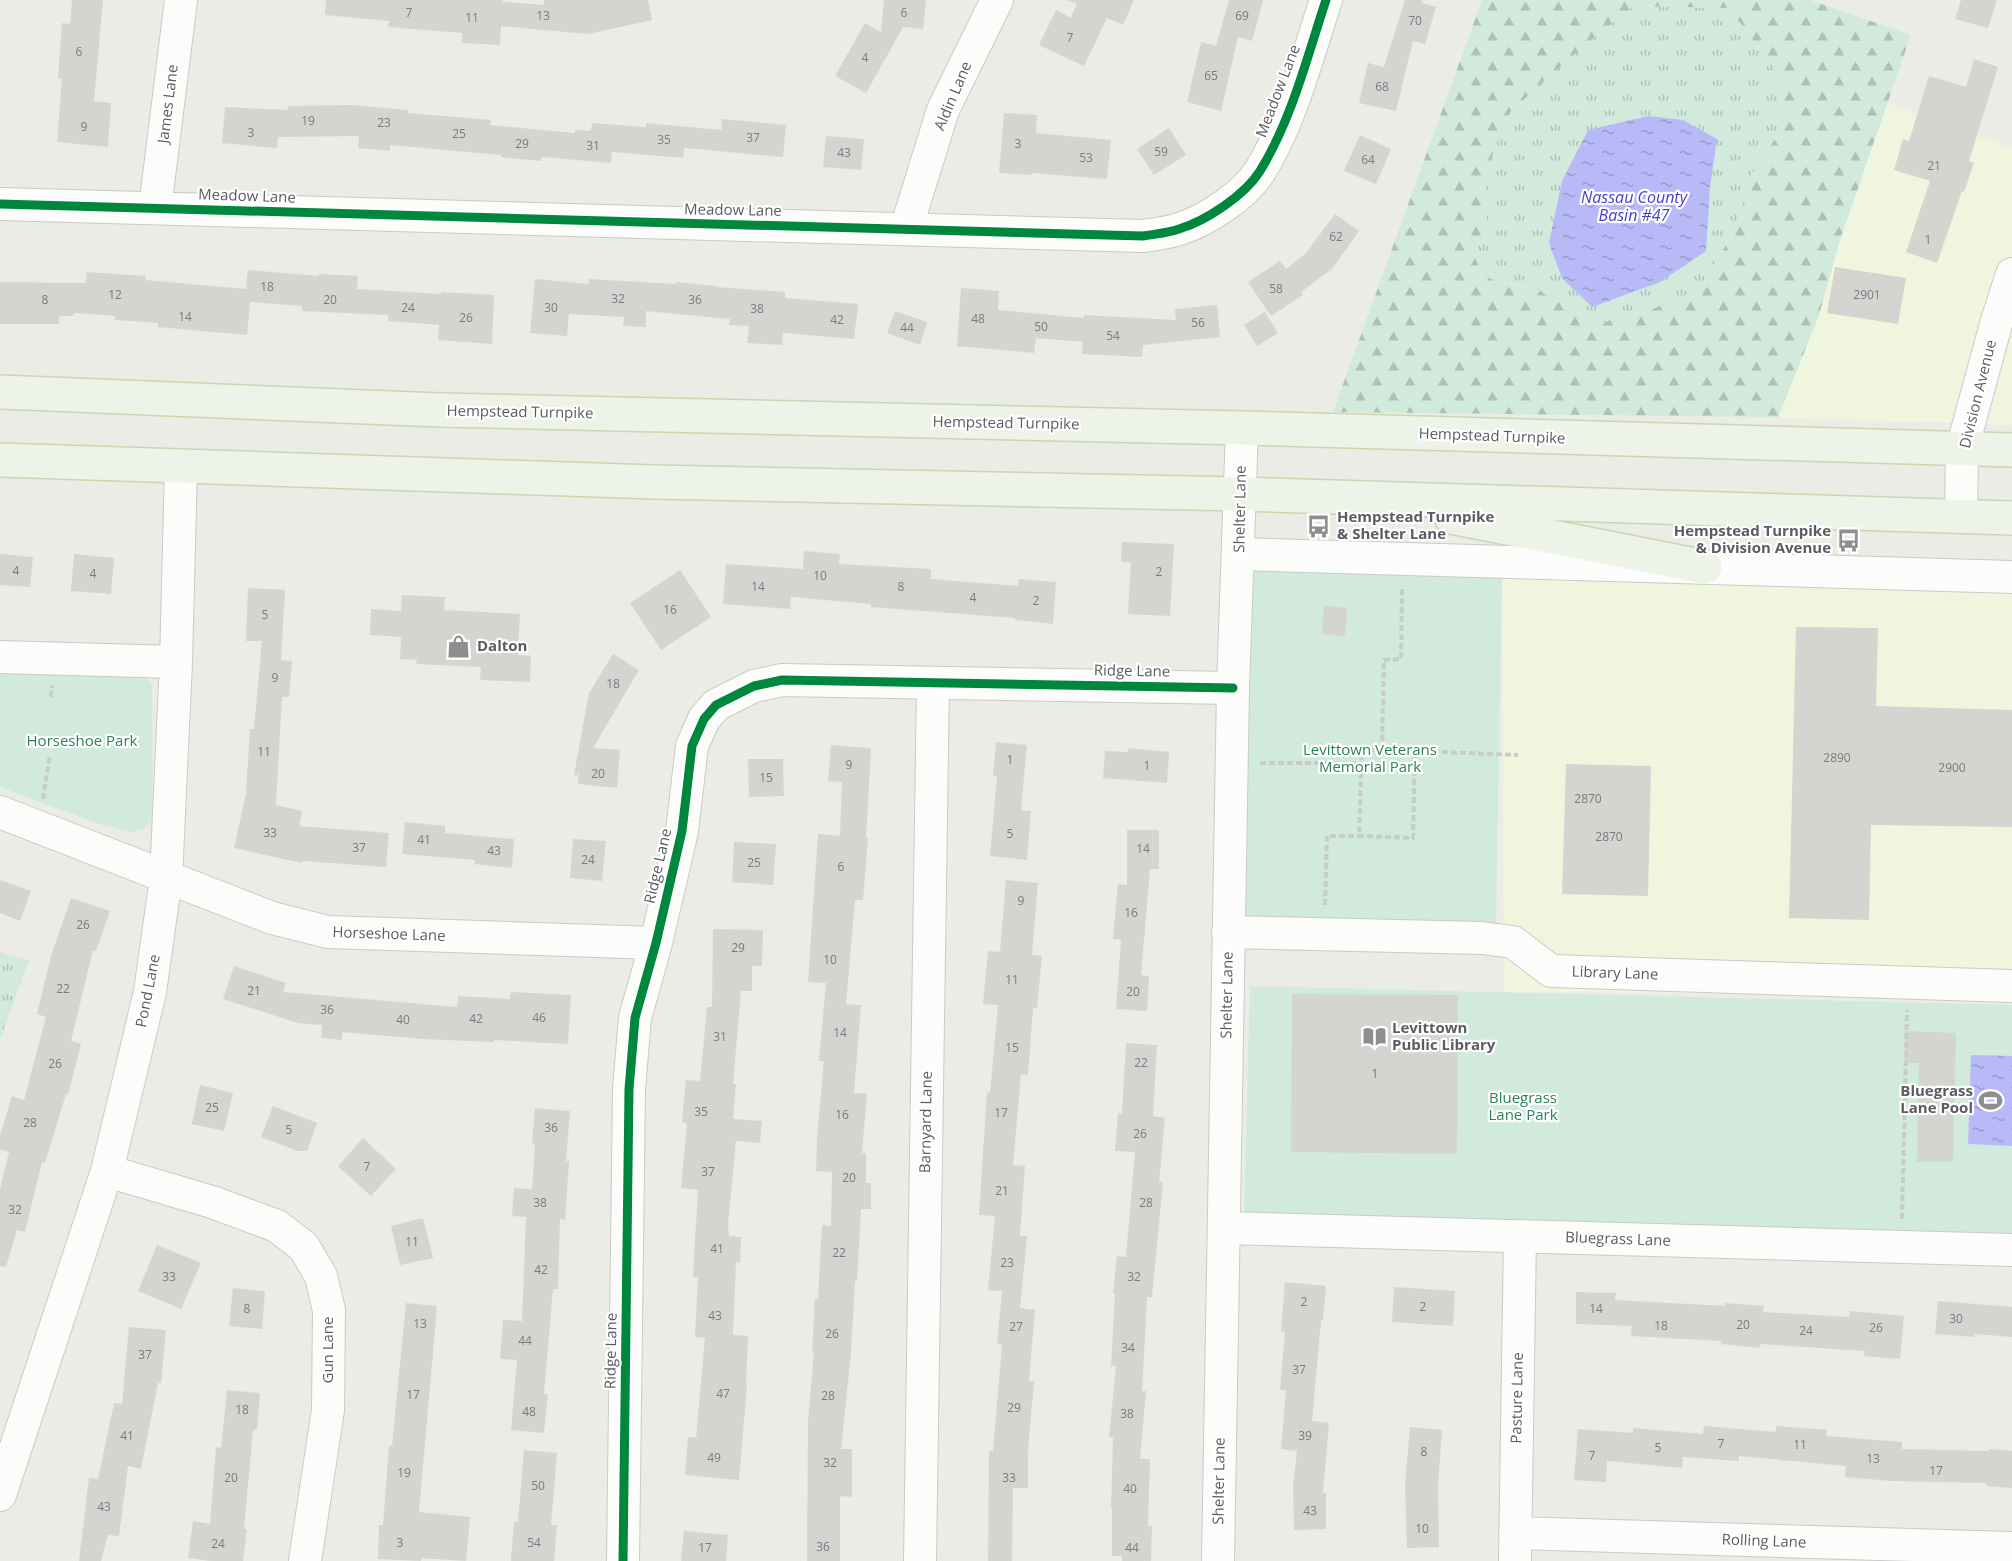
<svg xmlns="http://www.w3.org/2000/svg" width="2012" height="1561" viewBox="0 0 2012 1561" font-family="'Open Sans',sans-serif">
<defs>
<pattern id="grass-tufts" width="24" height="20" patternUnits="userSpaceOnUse" patternTransform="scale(1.5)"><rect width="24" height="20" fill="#d1eadc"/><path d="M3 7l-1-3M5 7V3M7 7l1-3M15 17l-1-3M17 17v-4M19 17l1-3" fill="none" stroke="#adc1b6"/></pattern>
<pattern id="forest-firs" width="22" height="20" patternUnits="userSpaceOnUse" patternTransform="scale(1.5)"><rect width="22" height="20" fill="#d1eadc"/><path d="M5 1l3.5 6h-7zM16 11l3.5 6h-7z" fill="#adc1b6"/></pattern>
<pattern id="water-ripples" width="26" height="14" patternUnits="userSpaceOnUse" patternTransform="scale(1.5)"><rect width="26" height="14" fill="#b8baf7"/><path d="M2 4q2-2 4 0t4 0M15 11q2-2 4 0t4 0" fill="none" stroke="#999acc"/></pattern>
</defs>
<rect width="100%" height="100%" fill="#eaece5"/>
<path fill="#eff6dd" d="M1887 103 2012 148V425L1778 418 1819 315 1840 240Z
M1502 575 2012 589V995L1504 992Z"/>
<path fill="url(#grass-tufts)" d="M1634 6 1729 8 1774 68 1786 122 1752 174 1735 230 1699 290 1646 312 1597 324 1534 288 1499 283 1482 274 1473 253 1487 224 1485 195 1494 148 1511 111 1585 45Z
M0 952 29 960 0 1040Z"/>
<path fill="url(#forest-firs)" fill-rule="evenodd" d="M1482 0H1810L1911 35 1840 240 1819 315 1778 417 1333 412ZM1634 6 1729 8 1774 68 1786 122 1752 174 1735 230 1699 289 1646 312 1597 324 1534 288 1499 283 1482 274 1473 253 1487 224 1485 195 1494 148 1511 111 1585 45Z"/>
<path fill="#d1eadc" d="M1245 570 1502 575 1496 926 1240 921Z
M0 669 146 675 152 684 153 819 143 829 130 832 97 823 0 787Z
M1250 986 2012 1005V1233L1244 1214Z"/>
<path fill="url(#water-ripples)" d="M1648 116 1683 120 1717 139 1710 187 1706 251 1660 282 1592 307 1562 278 1549 243 1562 181 1588 130Z
M1971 1055 2012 1056V1146L1968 1144Z"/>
<path fill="#d4d5d0" d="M72 0H103L94 101 111 103 108 147 57 142 62 79 58 78 62 23 70 24Z
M326 0H503V2L544 5V0H648L652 20 588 34 501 26 500 45 462 43V33L388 27 389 21 325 15Z
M884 0H926L923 29 903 27 866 93 835 76 865 23 881 32Z
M1067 0H1134L1123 25 1107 18 1084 66 1039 45 1056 10 1071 18 1077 4Z
M1229 0H1263L1252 41 1238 37 1221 111 1187 102 1201 42 1216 46Z
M1405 0H1422V3L1436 7 1425 44 1413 41 1396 111 1359 103 1368 63 1384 67Z
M1961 0H1997L1988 28 1955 19Z
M1974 59 1998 67 1969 161 1974 163 1964 192 1962 191 1937 263 1906 252 1930 181 1894 170 1903 139 1909 141 1929 76 1966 87Z
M350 105 408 110V113L491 120 490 125 575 133V130L591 131 592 123 646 127V123L721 130 722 119 786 125 783 157 684 148 683 158 612 152 611 163 542 157 541 161 501 157V155L390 145V151L358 148 359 136 278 137 277 148 222 143 225 107 288 110V106Z
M1004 113 1037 115 1036 133 1111 140 1107 179 1032 173V175L999 173Z
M1169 128 1186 155 1154 175 1137 149Z
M1360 135 1391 149 1376 184 1344 171Z
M826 136 864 139 861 170 823 167Z
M1335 214 1359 231 1332 269 1301 292 1303 295 1271 316 1248 282 1280 261 1286 269 1306 253Z
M1835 267 1906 278 1898 324 1827 313Z
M248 270 318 276 319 274 358 276 357 289 441 294V292L494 295 492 344 438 340 439 325 388 321V315L302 311V306L250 302 247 335 158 327V323L115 320V316L74 313 73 316H59V324H0V282L86 283 87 272 146 276 145 280 246 289Z
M535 279 589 284V279L676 284V282L716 286V287L785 292V298L858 304 854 339 783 333 782 345 747 343 749 326 729 325 730 319 646 311V327L623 326 624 317 569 314 567 336 530 333Z
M961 288 999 291 998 310 1084 318V315L1176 320 1175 309 1217 305 1220 337 1143 345 1142 357 1082 354 1083 342 1036 338 1034 353 957 346Z
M895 311 927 322 920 345 887 333Z
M1265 312 1278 333 1257 346 1244 325Z
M1122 542 1174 544 1170 616 1128 614 1131 562H1121Z
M804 551 840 554 839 564 931 569V579L1018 586 1019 579 1056 582 1053 624 1015 620V618L871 607V604L791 597 790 609 723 604 726 564 803 569Z
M0 554 33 557 30 587 0 585Z
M74 554 114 558 111 594 71 591Z
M680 570 711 617 661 650 630 603Z
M248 588 285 590 281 660 292 661 289 697H282L276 805 302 811 299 826 389 833 386 867 303 861 302 863 234 848 246 794 250 729H254L262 641H246Z
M402 595 445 597 444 610 520 614 518 655 531 656 530 682 480 680 481 667 416 664 417 660 400 659 401 637 370 635 371 609 401 611Z
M1324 606 1347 608 1345 636 1322 634Z
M1796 627 1878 628 1876 706 2012 710V827L1871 825 1869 920 1789 918Z
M613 654 639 670 593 748 620 750 617 788 578 784 579 771 576 776 574 775 589 693Z
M996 742 1027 745 1021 810 1031 811 1027 860 990 856 997 776H993Z
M831 745 871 748 866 838H868L863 900H855L846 1004 861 1005 854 1093 867 1094 862 1153H866V1183H871V1209H861L857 1281H855L851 1353 841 1449H852V1497L840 1496V1561H807L808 1422 814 1351H812L815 1299H818L822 1225 831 1226 832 1172 816 1171 817 1138 824 1061H819L826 983 808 982 818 834 840 836 842 782 828 781Z
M1128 748 1169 752 1167 783 1103 778 1105 751 1128 752Z
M748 759H783L784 796 749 797Z
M1566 764 1651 766 1648 896 1562 894Z
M405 822 445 826V833L514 839 512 868 474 864 475 860 402 854Z
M1127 830H1159V869H1150L1141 975 1149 976 1147 1011 1116 1009 1121 940 1113 939 1118 884 1127 885Z
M573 839 606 841 602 881 570 878Z
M734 842 776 844 773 885 732 882Z
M0 880 31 891 20 921 0 913Z
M1006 880 1038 883 1032 955 1042 956 1037 1008H1033L1028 1075 1021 1074 1013 1165 1025 1166 1020 1236H1027L1020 1308 1035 1310 1029 1381H1034L1028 1451V1488H1013L1012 1561H988L989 1451H993L1002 1345 997 1344 1002 1291 988 1290 995 1216 979 1215 987 1092 990 1093 998 1005 983 1004 988 951 1000 952Z
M71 898 110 911 96 951 93 950 71 1041 81 1044 68 1095 66 1094 45 1163 42 1162 25 1232 17 1230 6 1267 0 1266V1189L9 1152 0 1149V1135L12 1096 24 1100 46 1017 37 1014 51 956Z
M713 929 763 930 762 966H752V991H741L733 1084H736L733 1119 762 1121 760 1143 736 1141 728 1225 729 1236 741 1237 740 1263 736 1262 733 1335 748 1336 746 1385H747L739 1480 685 1475 688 1437 696 1438 705 1338 695 1337 698 1277H693L698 1190 681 1188 687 1123 682 1122 686 1080 700 1081 707 1007H712Z
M234 966 286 983 283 992 457 1007 458 996 510 999 511 992 571 995 568 1044 494 1040V1042L422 1039 342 1032V1040L321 1038 322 1025 298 1023 223 999Z
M1292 994 1458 995 1457 1154 1291 1152Z
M1905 1031 1956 1033 1953 1162H1917L1919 1063H1905Z
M1126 1043 1157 1045 1153 1116 1165 1118 1159 1182H1163L1152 1297H1147L1142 1391H1146L1140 1459H1150L1148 1526H1152L1151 1561H1122V1556H1112V1509H1111L1113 1438 1109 1437 1116 1366H1111L1115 1294H1113L1117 1256 1126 1257 1135 1152 1115 1151 1118 1113 1122 1114Z
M200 1085 233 1093 224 1131 192 1124Z
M273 1106 317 1123 307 1151H298L261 1137Z
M535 1108 570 1111 566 1161H569L565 1220 560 1219 558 1289H553L544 1394H548L544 1433 511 1430 517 1360 500 1359 503 1320 522 1321 526 1217 512 1216 514 1188 532 1189 535 1145 532 1144Z
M363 1138 396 1169 371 1196 338 1166Z
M423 1218 433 1258 400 1265 391 1226Z
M157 1245 201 1263 181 1309 138 1291Z
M1285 1282 1326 1286 1323 1320H1321L1312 1421 1329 1423 1323 1493H1326V1529L1294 1530 1293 1486 1297 1451 1281 1449 1286 1390H1280L1285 1332 1281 1331Z
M1394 1287 1455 1291 1453 1326 1392 1322Z
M233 1288 265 1291 262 1329 229 1326Z
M1576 1292 1616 1293 1615 1300 1725 1306V1303L1764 1306 1763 1312 1849 1317 1850 1311 1904 1316 1900 1359 1864 1356 1865 1351 1760 1344V1348L1721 1344 1722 1341 1631 1336 1632 1326 1576 1324Z
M1938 1301 2012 1307V1337L1975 1334 1974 1337 1935 1334Z
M406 1303 437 1306 419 1512 470 1517 466 1561 421 1558V1561L378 1559 379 1525H383L389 1446H392Z
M129 1327 166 1330 161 1383H158L141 1469 128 1466 119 1536 108 1535 101 1561H79L89 1478 98 1479 114 1403 122 1404Z
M227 1390 260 1393 257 1430H253L244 1529H247L243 1561H210L188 1558 193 1521 210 1524 216 1447 221 1448Z
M1704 1426 1776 1432V1426L1827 1430 1826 1436 1902 1442V1449L1989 1451V1449L2012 1451V1488L1986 1486V1483L1891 1481 1845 1477 1846 1466 1739 1456V1461L1683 1457 1682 1468 1607 1461 1606 1482 1574 1480 1578 1429 1633 1433V1428L1703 1434Z
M1410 1427 1442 1430 1438 1485 1439 1547 1407 1548 1405 1485Z
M524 1450 557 1453 551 1525H557L554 1561H511L514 1521 518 1522Z
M684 1531 728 1535 726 1561H681Z"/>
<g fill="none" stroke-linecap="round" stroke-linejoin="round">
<defs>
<path id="minor" d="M0 204 1143 236C1155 234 1168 233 1179 229 1206 221 1245 195 1260 171 1292 119 1307 57 1326 0
M155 208 181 0
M906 229 943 110 997 0
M1961 516 1962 449 1996 324 2012 274
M1239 554 2012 577
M0 657 176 662
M0 812 272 918 328 932 656 943
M1228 932 1482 938 1513 942 1551 971 2012 986
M107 1171 212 1202 277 1226 304 1247 321 1276 329 1310 328 1410 305 1561
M1224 1228 2012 1250
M0 1495 107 1171 150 992 166 878 176 662 181 467
M1515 1533 2012 1548
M623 1561 629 1089 635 1018 656 943 682 831 692 746 704 719 716 705 754 686 782 680 1233 688
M920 1561 933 683
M1218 1561 1233 688 1242 428
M1515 1561 1520 1236"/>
<path id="major" d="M0 392 440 410 1242 428 2012 450
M0 460 654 482 1240 494 2012 518
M1451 517 1705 567"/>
</defs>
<use href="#minor" stroke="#cacac9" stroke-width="34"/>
<use href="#major" stroke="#ccd5b1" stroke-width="36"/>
<path stroke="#c8cccc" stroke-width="4" stroke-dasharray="6 3" stroke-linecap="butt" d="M51 697 52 685
M1362 750 1415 751 1413 838 1359 836Z
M1382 750 1384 660 1401 659 1402 587
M1415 751 1518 755
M1260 763H1361
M43 799 50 755
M1325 905 1327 836H1359
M1902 1219 1907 1010"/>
<use href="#minor" stroke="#fcfcfb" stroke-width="32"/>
<use href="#major" stroke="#eef3e7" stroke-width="33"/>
<defs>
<path id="cycleway" d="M0 204 1143 236C1155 234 1168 233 1179 229 1206 221 1245 195 1260 171 1292 119 1307 57 1326 0
M623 1561 629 1089 635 1018 656 943 682 831 692 746 704 719 716 705 754 686 782 680 1233 688"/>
</defs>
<use href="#cycleway" stroke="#fff" stroke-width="13"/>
<use href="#cycleway" stroke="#00873e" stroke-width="9"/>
</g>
<defs>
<symbol id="bus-bare" viewBox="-9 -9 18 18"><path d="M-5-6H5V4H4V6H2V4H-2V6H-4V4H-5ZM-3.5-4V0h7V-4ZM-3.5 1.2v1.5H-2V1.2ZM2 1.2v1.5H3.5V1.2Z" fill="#8e8e91" stroke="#fff" stroke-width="2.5" paint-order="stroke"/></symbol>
<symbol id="shop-bare" viewBox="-9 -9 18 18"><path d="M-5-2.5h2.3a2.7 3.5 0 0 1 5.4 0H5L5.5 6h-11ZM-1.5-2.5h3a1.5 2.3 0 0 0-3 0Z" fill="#8e8e91" stroke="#fff" stroke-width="2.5" paint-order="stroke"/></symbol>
<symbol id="library-bare" viewBox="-9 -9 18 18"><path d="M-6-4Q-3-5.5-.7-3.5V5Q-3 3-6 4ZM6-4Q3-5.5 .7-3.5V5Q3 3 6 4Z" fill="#8e8e91" stroke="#fff" stroke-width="2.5" paint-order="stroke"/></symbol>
<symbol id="stadium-bare" viewBox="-9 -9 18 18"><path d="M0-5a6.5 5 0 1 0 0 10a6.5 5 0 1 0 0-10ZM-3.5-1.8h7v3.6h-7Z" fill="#8e8e91" stroke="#fff" stroke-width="2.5" paint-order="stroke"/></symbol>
</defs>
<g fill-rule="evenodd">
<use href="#bus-bare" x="1302" y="510" width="33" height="33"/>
<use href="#bus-bare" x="1832" y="524" width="33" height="33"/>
<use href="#shop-bare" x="442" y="630" width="33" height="33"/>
<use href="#library-bare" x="1358" y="1020" width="33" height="33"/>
<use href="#stadium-bare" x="1974" y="1084" width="33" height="33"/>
</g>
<g text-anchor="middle" stroke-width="4.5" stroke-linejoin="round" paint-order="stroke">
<g font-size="12" fill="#7a7a80">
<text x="409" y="17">7</text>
<text x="904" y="17">6</text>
<text x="543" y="20">13</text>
<text x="1242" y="20">69</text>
<text x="472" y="22">11</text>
<text x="1415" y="25">70</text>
<text x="1070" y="42">7</text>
<text x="79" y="56">6</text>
<text x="865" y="62">4</text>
<text x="1211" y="80">65</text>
<text x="1382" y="91">68</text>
<text x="308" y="125">19</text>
<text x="384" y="127">23</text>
<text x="84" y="131">9</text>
<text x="251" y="137">3</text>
<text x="459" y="138">25</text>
<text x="753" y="142">37</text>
<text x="664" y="144">35</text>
<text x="522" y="148">29</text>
<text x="1018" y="148">3</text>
<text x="593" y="150">31</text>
<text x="1161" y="156">59</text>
<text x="844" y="157">43</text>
<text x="1086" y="162">53</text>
<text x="1368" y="164">64</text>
<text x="1934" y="170">21</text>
<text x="1336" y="241">62</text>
<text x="1928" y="244">1</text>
<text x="267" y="291">18</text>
<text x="1276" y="293">58</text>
<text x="115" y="299">12</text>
<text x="1867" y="299">2901</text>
<text x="618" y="303">32</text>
<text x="45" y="304">8</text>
<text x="330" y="304">20</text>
<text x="695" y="304">36</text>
<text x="408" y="312">24</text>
<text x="551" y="312">30</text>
<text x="757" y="313">38</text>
<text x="185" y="321">14</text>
<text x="466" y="322">26</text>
<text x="978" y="323">48</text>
<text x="837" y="324">42</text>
<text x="1198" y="327">56</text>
<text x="1041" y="331">50</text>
<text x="907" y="332">44</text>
<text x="1113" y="340">54</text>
<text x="16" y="575">4</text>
<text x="1159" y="576">2</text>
<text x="93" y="578">4</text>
<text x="820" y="580">10</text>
<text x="758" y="591">14</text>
<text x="901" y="591">8</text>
<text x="973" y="602">4</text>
<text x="1036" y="605">2</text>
<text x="670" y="614">16</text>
<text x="265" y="619">5</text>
<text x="275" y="682">9</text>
<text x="613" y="688">18</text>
<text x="264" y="756">11</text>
<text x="1837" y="762">2890</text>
<text x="1010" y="764">1</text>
<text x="849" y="769">9</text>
<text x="1147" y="770">1</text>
<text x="1952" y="772">2900</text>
<text x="598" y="778">20</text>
<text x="766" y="782">15</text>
<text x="1588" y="803">2870</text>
<text x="270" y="837">33</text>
<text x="1010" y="838">5</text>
<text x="1609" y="841">2870</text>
<text x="424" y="844">41</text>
<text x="359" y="852">37</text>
<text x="1143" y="853">14</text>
<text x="494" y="855">43</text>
<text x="588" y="864">24</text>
<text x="754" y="867">25</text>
<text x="841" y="871">6</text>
<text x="1021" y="905">9</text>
<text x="1131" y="917">16</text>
<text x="83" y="929">26</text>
<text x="738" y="952">29</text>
<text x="830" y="964">10</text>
<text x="1012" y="984">11</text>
<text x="63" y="993">22</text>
<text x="254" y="995">21</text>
<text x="1133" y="996">20</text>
<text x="327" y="1014">36</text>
<text x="539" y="1022">46</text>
<text x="476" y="1023">42</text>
<text x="403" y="1024">40</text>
<text x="840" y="1037">14</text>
<text x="720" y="1041">31</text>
<text x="1012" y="1052">15</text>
<text x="1141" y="1067">22</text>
<text x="55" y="1068">26</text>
<text x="1375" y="1078">1</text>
<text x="212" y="1112">25</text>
<text x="701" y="1116">35</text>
<text x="1001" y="1117">17</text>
<text x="842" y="1119">16</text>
<text x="30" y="1127">28</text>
<text x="551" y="1132">36</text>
<text x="289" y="1134">5</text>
<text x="1140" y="1138">26</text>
<text x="367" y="1171">7</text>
<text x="708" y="1176">37</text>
<text x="849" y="1182">20</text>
<text x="1002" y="1195">21</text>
<text x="540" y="1207">38</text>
<text x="1146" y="1207">28</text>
<text x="15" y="1214">32</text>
<text x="412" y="1246">11</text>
<text x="717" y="1253">41</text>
<text x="839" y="1257">22</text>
<text x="1007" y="1267">23</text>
<text x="541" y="1274">42</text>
<text x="169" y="1281">33</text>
<text x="1134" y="1281">32</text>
<text x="1304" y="1306">2</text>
<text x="1423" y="1311">2</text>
<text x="247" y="1313">8</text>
<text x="1596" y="1313">14</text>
<text x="715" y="1320">43</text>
<text x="1956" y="1323">30</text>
<text x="420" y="1328">13</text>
<text x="1743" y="1329">20</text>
<text x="1661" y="1330">18</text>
<text x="1016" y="1331">27</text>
<text x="1876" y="1332">26</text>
<text x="1806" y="1335">24</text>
<text x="832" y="1338">26</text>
<text x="525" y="1345">44</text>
<text x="1128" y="1352">34</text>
<text x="145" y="1359">37</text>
<text x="1299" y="1374">37</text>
<text x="723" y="1398">47</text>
<text x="413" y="1399">17</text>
<text x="828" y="1400">28</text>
<text x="1014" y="1412">29</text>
<text x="242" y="1414">18</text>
<text x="529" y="1416">48</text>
<text x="1127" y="1418">38</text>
<text x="127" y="1440">41</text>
<text x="1305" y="1440">39</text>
<text x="1721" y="1448">7</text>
<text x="1800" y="1449">11</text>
<text x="1658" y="1452">5</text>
<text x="1424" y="1456">8</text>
<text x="1592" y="1460">7</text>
<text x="714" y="1462">49</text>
<text x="1873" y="1463">13</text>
<text x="830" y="1467">32</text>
<text x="1936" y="1475">17</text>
<text x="404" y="1477">19</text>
<text x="231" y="1482">20</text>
<text x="1009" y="1482">33</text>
<text x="538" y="1490">50</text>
<text x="1130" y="1493">40</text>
<text x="104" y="1511">43</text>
<text x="1310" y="1515">43</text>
<text x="1422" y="1533">10</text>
<text x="400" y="1547">3</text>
<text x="534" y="1547">54</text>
<text x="218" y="1548">24</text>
<text x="823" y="1551">36</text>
<text x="705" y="1552">17</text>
<text x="1132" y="1552">44</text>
</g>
<g font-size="15" fill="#5c5b64" stroke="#fff">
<text transform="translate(1278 91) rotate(-69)" y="5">Meadow Lane</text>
<text transform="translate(953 96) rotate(-67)" y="5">Aldin Lane</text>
<text transform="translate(168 104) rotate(-83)" y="5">James Lane</text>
<text transform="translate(247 196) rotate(2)" y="5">Meadow Lane</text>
<text transform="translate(733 210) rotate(1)" y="5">Meadow Lane</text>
<text transform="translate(1978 394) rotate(-76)" y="5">Division Avenue</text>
<text transform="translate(520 412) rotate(1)" y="5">Hempstead Turnpike</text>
<text transform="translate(1006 423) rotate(1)" y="5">Hempstead Turnpike</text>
<text transform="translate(1492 436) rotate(2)" y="5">Hempstead Turnpike</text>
<text transform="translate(1240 509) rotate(-89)" y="5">Shelter Lane</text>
<text transform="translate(1132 671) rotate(1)" y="5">Ridge Lane</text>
<text transform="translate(658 866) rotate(-77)" y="5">Ridge Lane</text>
<text transform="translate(389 934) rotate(2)" y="5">Horseshoe Lane</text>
<text transform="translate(1615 973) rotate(2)" y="5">Library Lane</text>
<text transform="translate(148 991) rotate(-79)" y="5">Pond Lane</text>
<text transform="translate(1227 995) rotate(-89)" y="5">Shelter Lane</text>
<text transform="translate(926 1122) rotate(-89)" y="5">Barnyard Lane</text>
<text transform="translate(1618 1239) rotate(2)" y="5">Bluegrass Lane</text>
<text transform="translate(328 1350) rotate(-90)" y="5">Gun Lane</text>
<text transform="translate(611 1351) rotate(-89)" y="5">Ridge Lane</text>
<text transform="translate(1517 1398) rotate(-89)" y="5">Pasture Lane</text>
<text transform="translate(1219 1481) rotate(-89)" y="5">Shelter Lane</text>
<text transform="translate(1764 1541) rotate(2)" y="5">Rolling Lane</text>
</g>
<g font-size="15" font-weight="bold" fill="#5c5b64" stroke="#fff" text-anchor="start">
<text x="1337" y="522">Hempstead Turnpike<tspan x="1337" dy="17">&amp; Shelter Lane</tspan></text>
<text x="1831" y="536" text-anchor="end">Hempstead Turnpike<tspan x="1831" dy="17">&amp; Division Avenue</tspan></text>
<text x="477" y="651">Dalton</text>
<text x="1392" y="1033">Levittown<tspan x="1392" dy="17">Public Library</tspan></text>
<text x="1973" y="1096" text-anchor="end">Bluegrass<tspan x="1973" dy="17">Lane Pool</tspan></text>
</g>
<g font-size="15" fill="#2e815e" stroke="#fff">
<text x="82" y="746">Horseshoe Park</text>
<text x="1370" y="755">Levittown Veterans<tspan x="1370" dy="17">Memorial Park</tspan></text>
<text x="1523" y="1103">Bluegrass<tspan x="1523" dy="17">Lane Park</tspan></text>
</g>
<g font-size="16" font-style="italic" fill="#443ccb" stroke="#fff">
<text x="1634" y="203">Nassau County<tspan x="1634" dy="18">Basin #47</tspan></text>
</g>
</g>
</svg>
